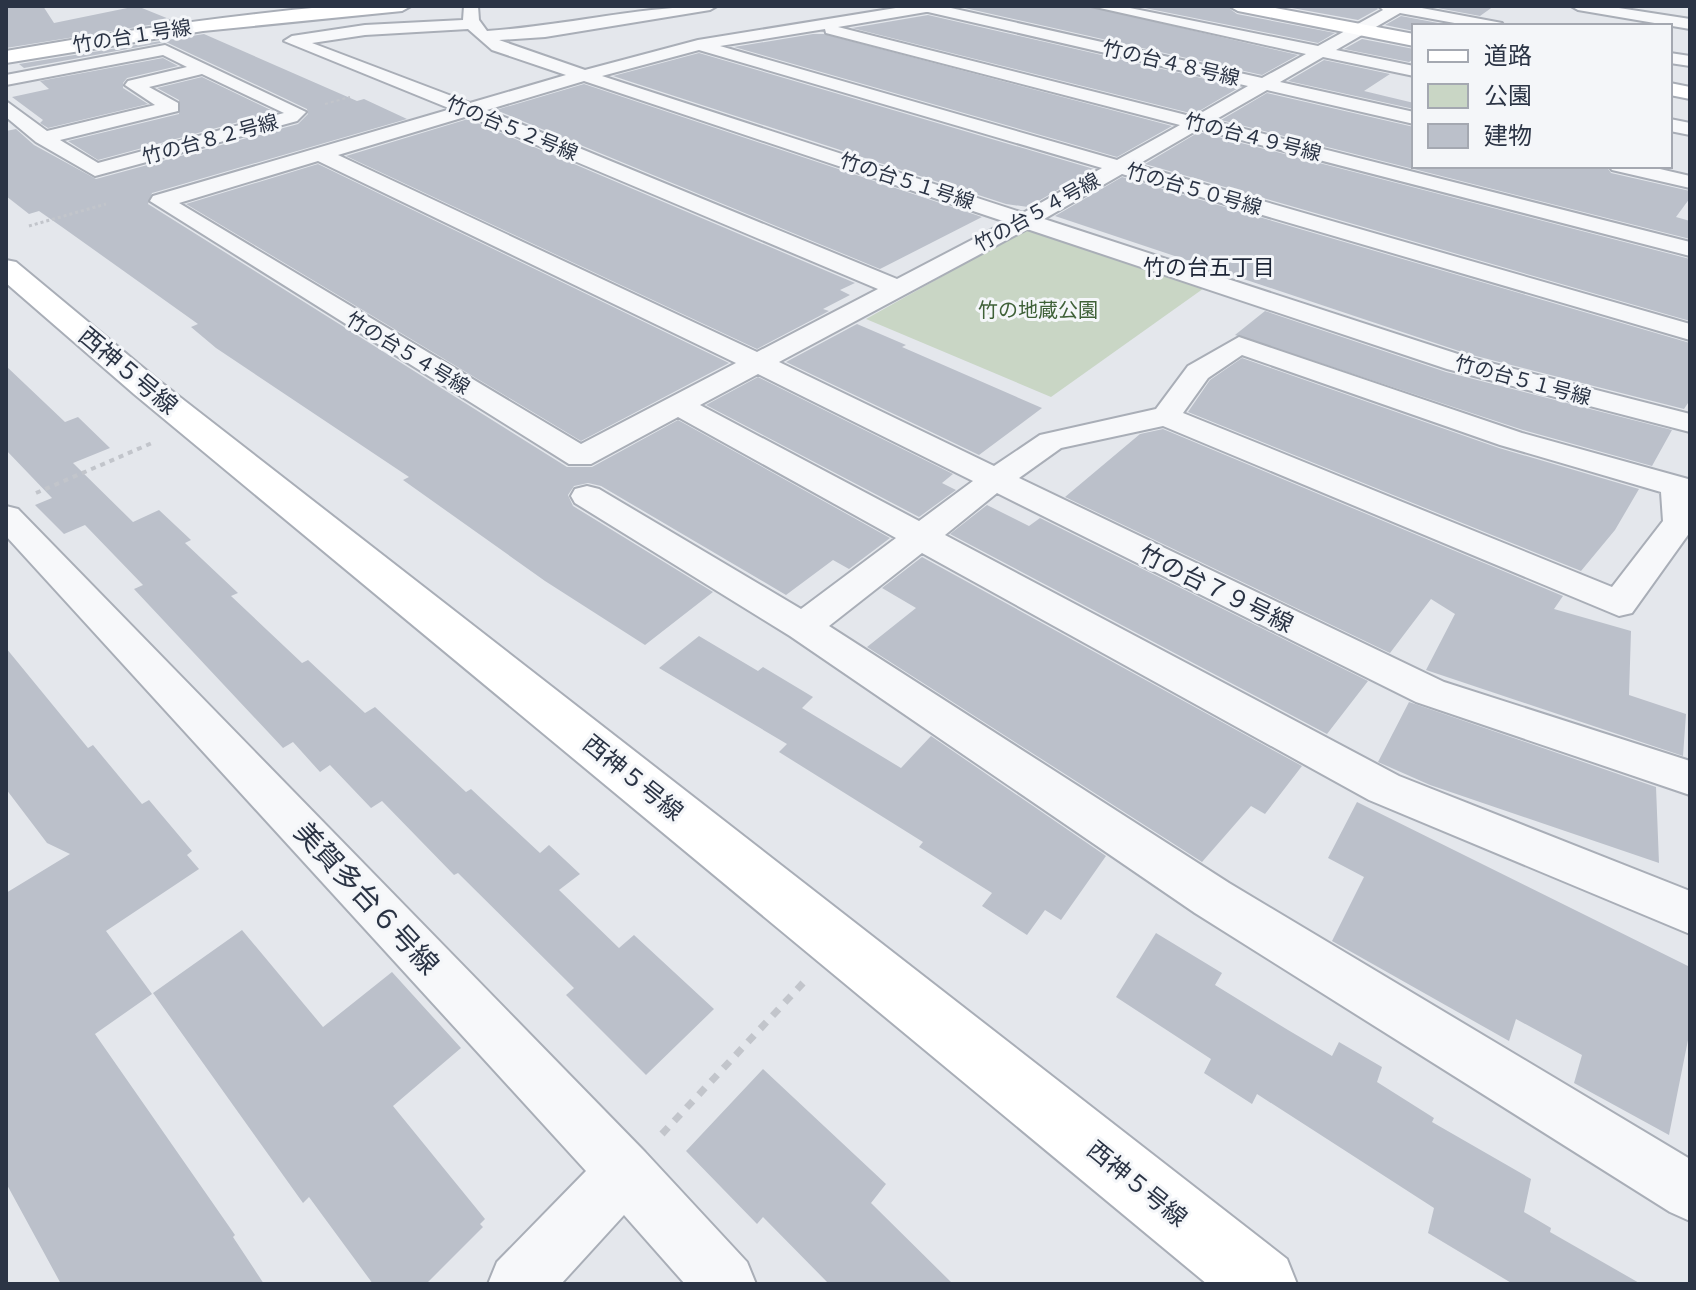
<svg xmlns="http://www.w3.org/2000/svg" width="1696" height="1290" viewBox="0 0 1696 1290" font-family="Figtree,'Noto Sans JP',sans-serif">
<rect width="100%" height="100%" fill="#e4e7ec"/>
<path fill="#c9d6c5" d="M1037 230 1207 286 1051 397 866 319 1023 231Z"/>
<path fill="#bbc0ca" d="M6 6H43L54 23 137 6 174 21 6 48Z
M956 6H1088L1298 55 1262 75Z
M1135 6H1226L1237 14 1335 33 1318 43Z
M1281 6H1376L1378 9 1358 20Z
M1427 6H1494L1480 16Z
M928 15 1240 87 1194 114 852 28Z
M1401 16 1454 26H1414V31L1385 25Z
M204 34 357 101 364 99 407 119 152 193 148 204 567 467H592L678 420 890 538 849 569 833 560 786 595 601 486 588 483 574 486 568 495 573 506 713 592 645 645 545 581 403 480 409 477 216 348 191 327 198 324 62 227 39 211 29 214 6 196V131L16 129 34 145 96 179 298 124 308 114 307 109 166 42 24 68 19 64Z
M813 34H824L1172 126 1117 157 734 47Z
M1362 39 1414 49V59L1409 62 1344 49Z
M699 53 1094 169 1028 207 1006 204 613 76Z
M163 58 178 66 127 78 123 83V88L148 104 48 128 40 123 43 120 12 97 49 89 40 81Z
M1324 60 1390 74 1364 91 1414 103V109L1288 81Z
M202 77 275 112 98 160 68 141 179 114V100L157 88Z
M584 84 982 217 880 269 496 110Z
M1267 93 1414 127V166H1606L1611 173 1690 191V198L1676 217 1690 221V239L1221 120Z
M468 119 855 283 840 290 850 295 823 309 829 311 757 349 346 156Z
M1199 132 1690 259V321L1145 164Z
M318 164 729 363 581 441 186 204Z
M1122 177 1690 343V400L1684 409 1468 354 1055 216Z
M1265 311 1446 372 1672 430 1652 466 1523 430 1235 335Z
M857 324 906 345 902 347 1042 408 979 455 786 362Z
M1242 358 1499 448 1639 489 1615 530 1581 571 1188 412 1210 380Z
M6 366 65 422 78 417 110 448 73 463 133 522 159 510 191 540 185 543 238 593 231 596 302 663 308 660 365 713 375 707 466 792 471 789 540 853 549 845 580 874 559 890 619 948 634 935 714 1009 646 1075 566 995 574 988 458 873 454 875 382 801 371 808 330 765 320 772 293 742 283 748 134 589 143 585 85 525 64 534 35 505 52 498 6 450Z
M758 377 953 474 942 483 956 490 919 517 706 405Z
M1163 429 1563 596 1554 609 1631 631 1629 695 1686 714 1683 756 1426 670 1455 614 1431 599 1390 653 1065 497 1140 434Z
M987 505 1029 526 1040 518 1368 681 1327 734 950 534Z
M922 557 1302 766 1265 814 1251 806 1202 862 867 647 916 608 882 588Z
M699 636 758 671 763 667 813 697 802 708 901 768 931 736 1106 856 1061 920 1045 910 1027 935 982 906 992 893 919 847 923 842 779 752 787 744 659 668Z
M6 648 88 748 93 745 142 804 149 800 192 851 187 855 199 869 106 931 152 994 95 1034 235 1235 233 1237 264 1284H61L6 1183V893L70 854 47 843 6 789Z
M1409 702 1656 787 1659 863 1430 785 1378 762Z
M1357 802 1690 967V1030L1669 1135 1574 1083 1582 1055 1516 1019 1509 1041 1332 941 1364 877 1328 858Z
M242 930 323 1027 392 972 461 1048 393 1106 485 1219 480 1224 483 1227 426 1284H373L309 1197 303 1203 153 993Z
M1156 933 1222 973 1215 985 1288 1030 1332 1056 1339 1042 1382 1067 1377 1082 1434 1118 1432 1122 1531 1179 1524 1212 1551 1228 1550 1232 1641 1284H1513L1428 1233 1434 1208 1257 1094 1252 1104 1204 1073 1211 1059 1116 997Z
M763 1069 886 1184 871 1203 953 1284H829L763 1217 757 1224 686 1151Z"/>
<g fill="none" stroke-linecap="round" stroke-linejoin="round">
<defs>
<path id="street" d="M464 6H478L479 20 487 31C564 26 640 6 717 6L710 10 545 37 499 40 585 70 698 40 908 6H942L1262 78 1306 54 1091 6H1120L1318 46 1383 10 1379 6H1411L1502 23 1504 26H1471L1400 13 1336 50 1414 66V76L1323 57 1280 82 1414 112V124L1267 90 1213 121 1690 242V256L1199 129 1137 165 1690 324V340L1122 174 1044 219 1467 357 1690 414V432L1447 369 1027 229 779 362 994 466 1040 435 1156 409 1188 366 1239 337 1522 433 1688 479 1690 532 1632 613 1619 616 1163 426 1061 448 1019 478 1444 682 1690 761V795L1416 702 997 493 945 535 1399 776 1690 891V934L1369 800 922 553 829 626 1229 883 1690 1159V1221L1670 1212 1195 913 790 636 575 503 571 496 575 489 587 486 599 489 801 609 896 538 678 417 591 464H569L150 201 153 196 451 109 284 41 292 36 365 25 463 20ZM926 12H928L1248 86 1194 117 838 27ZM468 29 492 50 566 75 470 103 312 43 365 35ZM825 29 826 33 1180 125 1117 160 720 46ZM699 50 1102 168 1023 213 602 76ZM584 81 1006 222 897 279 487 110ZM468 116 878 289 757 352 338 155ZM318 161 736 363 581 444 179 203ZM1242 355 1500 445 1661 492 1663 521 1612 587 1183 413 1208 378ZM758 374 973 481 919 521 700 405Z
M1571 6H1606L1690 19V29L1578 10Z
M165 45 306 112 297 121 95 176 36 142 6 117V101L47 131 155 105 125 85 128 81 187 67 163 55 6 85V75ZM202 74 284 113 98 163 60 140 178 111V103L149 87Z
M1670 53 1690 56V66L1670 63Z
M1670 119 1690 123V135L1670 131Z
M1609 166H1647L1690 176V188L1612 170Z
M6 506 18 509 645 1152 747 1262 756 1284H685L624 1215 561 1284H488L497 1262 586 1171 6 536Z"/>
<path id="secondary" d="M333 6H411L402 11 203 31 6 63V51C114 32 223 16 333 6Z
M1229 6H1265L1414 34V46L1238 11Z
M1670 83 1690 87V99L1670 95Z
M6 260 16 262 158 380 1287 1259 1297 1284H1207L134 394 6 283Z"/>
</defs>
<use href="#street" stroke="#a9aeb7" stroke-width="4"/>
<use href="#secondary" stroke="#a9aeb7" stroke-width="4"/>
<path stroke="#c2c5cb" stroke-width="2" stroke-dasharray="3 3" stroke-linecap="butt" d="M325 104 350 97"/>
<path stroke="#c2c5cb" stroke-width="3" stroke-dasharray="3 3" stroke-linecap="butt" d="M29 226 106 204"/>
<path stroke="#c2c5cb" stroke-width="4" stroke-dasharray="5 5" stroke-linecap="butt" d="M36 493 152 443"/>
<path stroke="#c2c5cb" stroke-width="7" stroke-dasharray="9 9" stroke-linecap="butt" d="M662 1134 803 983"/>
<use href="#street" fill="#f7f8fa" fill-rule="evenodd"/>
<use href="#secondary" fill="#fff" fill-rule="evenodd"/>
</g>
<g text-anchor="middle" stroke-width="6" stroke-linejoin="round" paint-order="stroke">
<g font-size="20" fill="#2b3445" stroke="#f4f6f9">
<text transform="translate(132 36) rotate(-9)" y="7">竹の台１号線</text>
<text transform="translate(1171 63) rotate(13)" y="7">竹の台４８号線</text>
<text transform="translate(512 128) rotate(22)" y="7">竹の台５２号線</text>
<text transform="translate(1253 137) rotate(14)" y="7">竹の台４９号線</text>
<text transform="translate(210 139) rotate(-15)" y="7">竹の台８２号線</text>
<text transform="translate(907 181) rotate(18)" y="7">竹の台５１号線</text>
<text transform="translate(1194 189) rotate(16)" y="7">竹の台５０号線</text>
<text transform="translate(1037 212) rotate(-29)" y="7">竹の台５４号線</text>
<text transform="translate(408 353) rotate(31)" y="7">竹の台５４号線</text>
<text transform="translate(1523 380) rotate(15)" y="7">竹の台５１号線</text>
</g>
<g font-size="20" fill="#3f6138" stroke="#f4f6f9">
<text x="1038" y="317">竹の地蔵公園</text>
</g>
<g font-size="22" fill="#1d2536" stroke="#f4f6f9">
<text x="1209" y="275">竹の台五丁目</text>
</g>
<g font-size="24" fill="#2b3445" stroke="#f4f6f9">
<text transform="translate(128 371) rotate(40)" y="8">西神５号線</text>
<text transform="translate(1216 589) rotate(26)" y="8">竹の台７９号線</text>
<text transform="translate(633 778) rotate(39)" y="8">西神５号線</text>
<text transform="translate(1137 1184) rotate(39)" y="8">西神５号線</text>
</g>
<g font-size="28" fill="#2b3445" stroke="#f4f6f9">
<text transform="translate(367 898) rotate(47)" y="10">美賀多台６号線</text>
</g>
</g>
<rect width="1696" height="1290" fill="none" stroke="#2b3445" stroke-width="16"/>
<rect x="1412" y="24" width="260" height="144" fill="#f4f6f9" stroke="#a4a8b1" stroke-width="2"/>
<rect x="1428" y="50" width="40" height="12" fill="#ffffff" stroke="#a4a8b1" stroke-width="2"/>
<text x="1484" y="64" font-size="24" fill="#2b3445">道路</text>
<rect x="1428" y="84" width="40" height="24" fill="#c9d6c5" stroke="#a4a8b1" stroke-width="2"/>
<text x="1484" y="104" font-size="24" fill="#2b3445">公園</text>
<rect x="1428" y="124" width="40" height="24" fill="#bbc0ca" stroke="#a4a8b1" stroke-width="2"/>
<text x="1484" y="144" font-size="24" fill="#2b3445">建物</text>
</svg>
